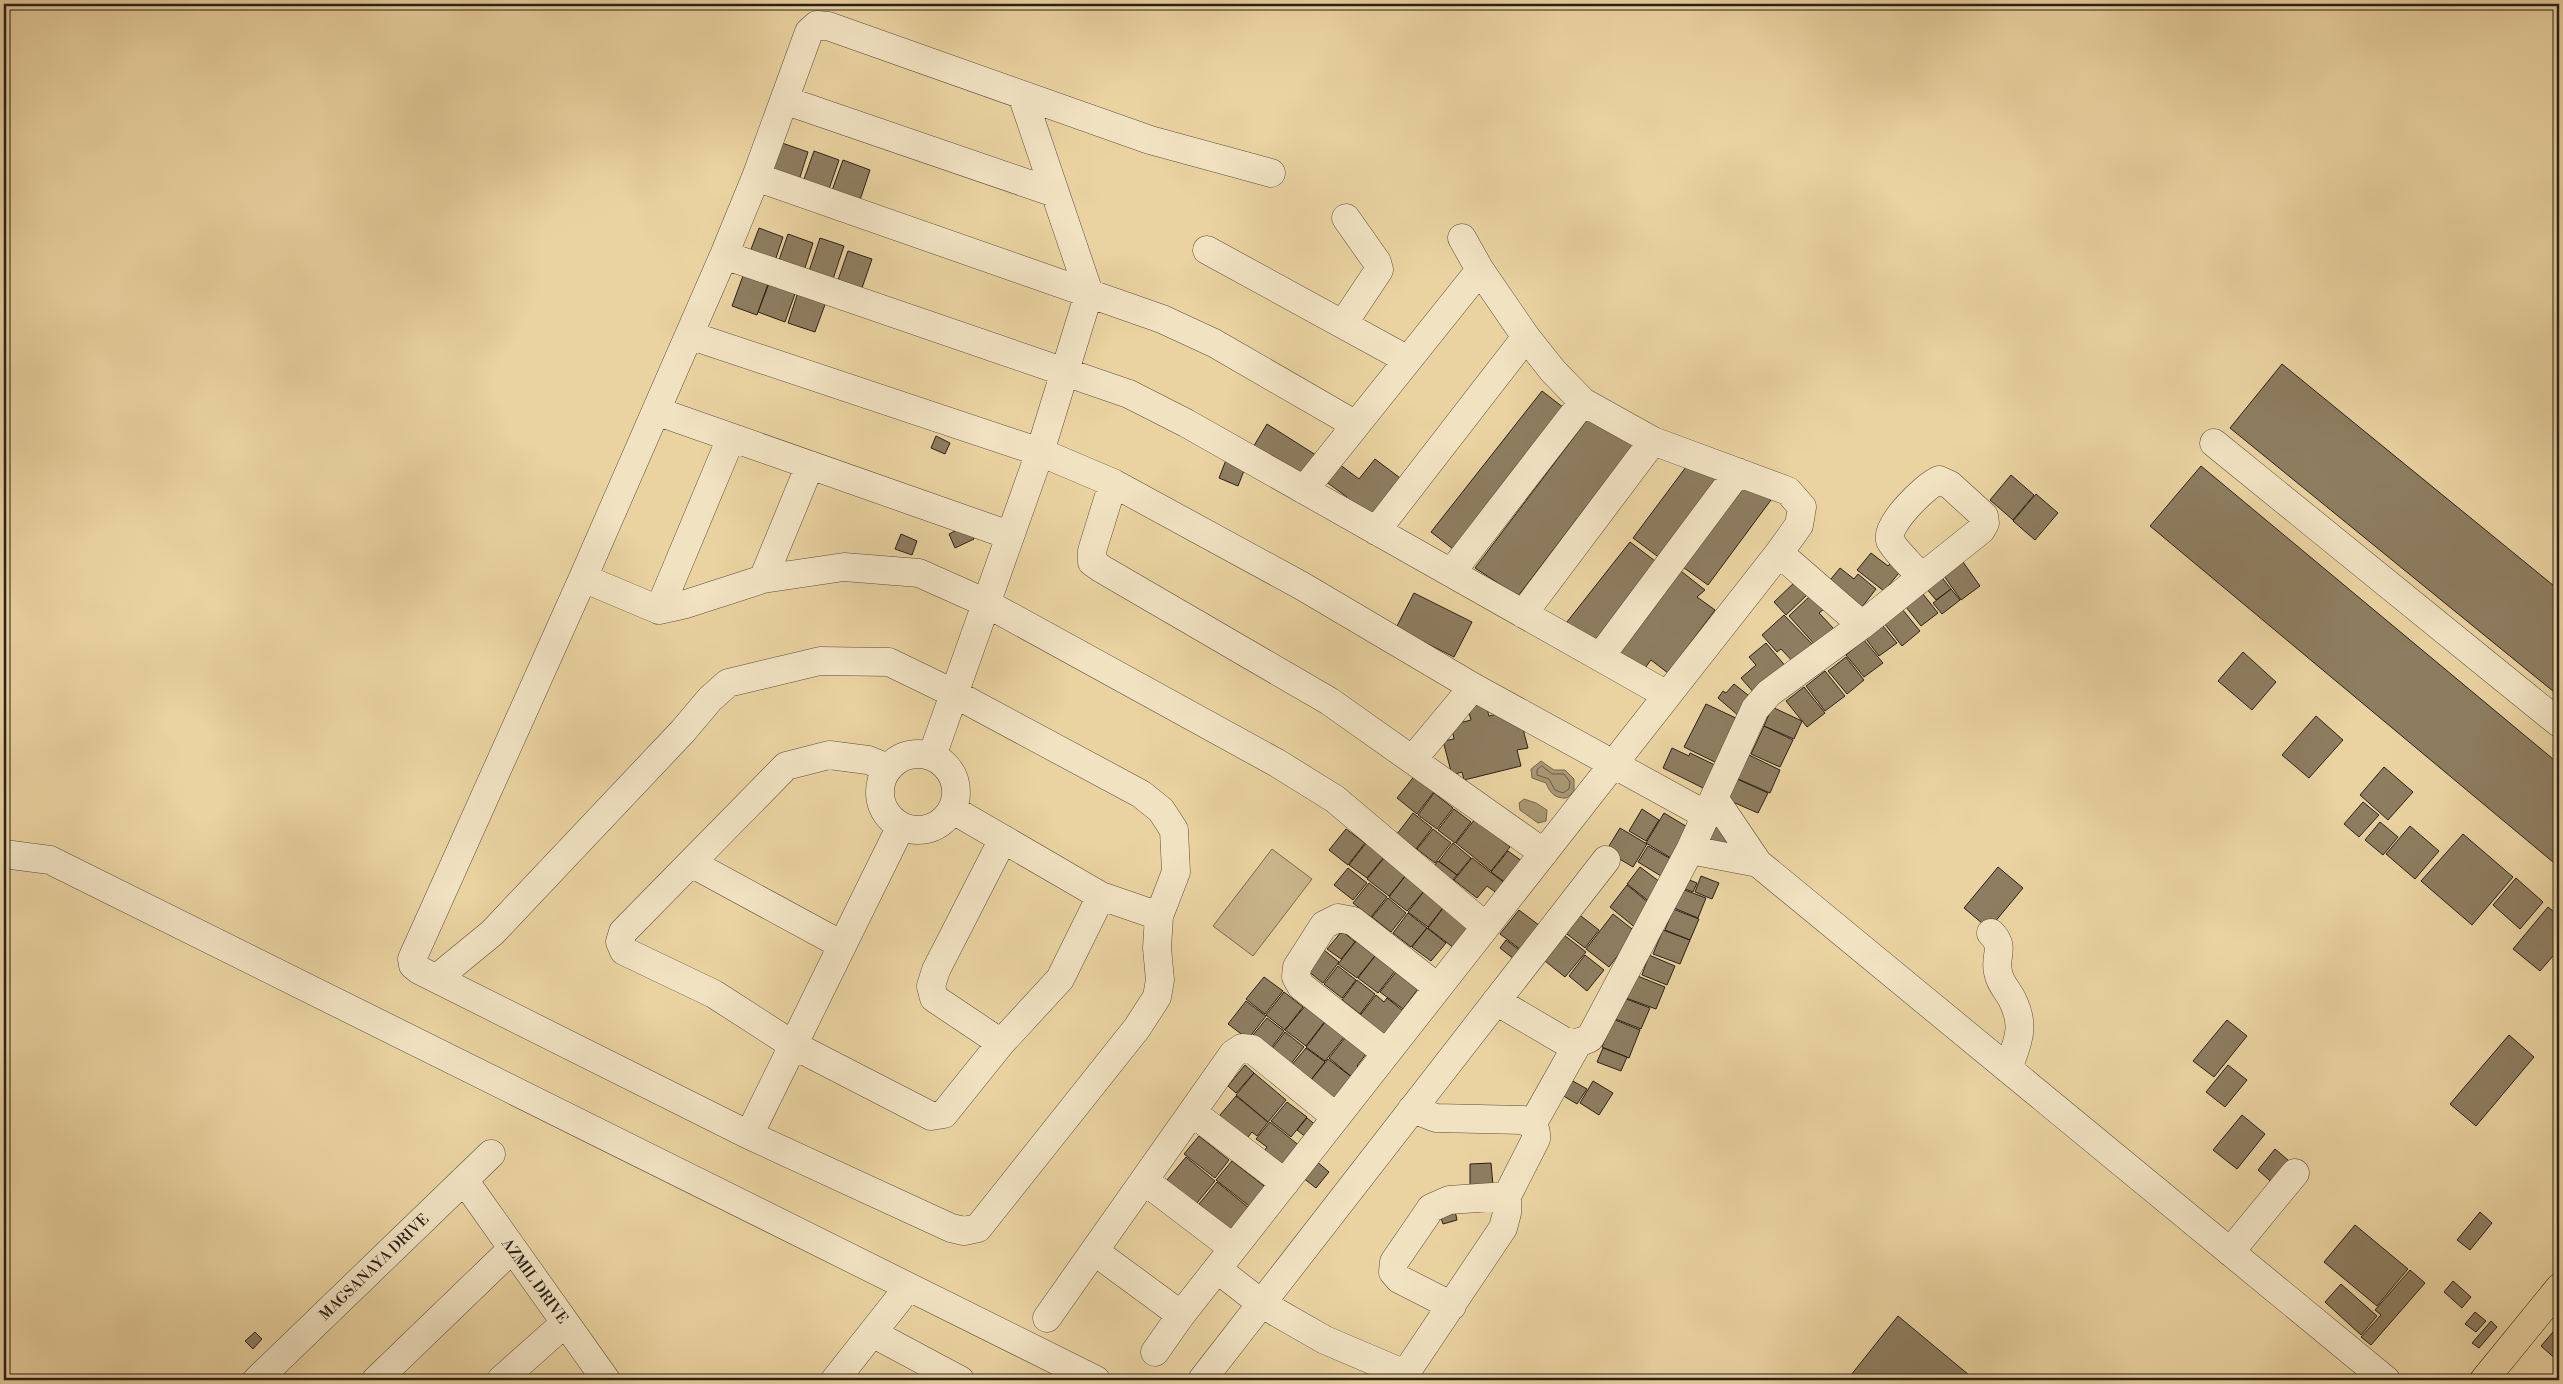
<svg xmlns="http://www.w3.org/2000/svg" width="2563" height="1384" viewBox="0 0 2563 1384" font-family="'Libre Bodoni',serif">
<rect width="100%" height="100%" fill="#ead3a1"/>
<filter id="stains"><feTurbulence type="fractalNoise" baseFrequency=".004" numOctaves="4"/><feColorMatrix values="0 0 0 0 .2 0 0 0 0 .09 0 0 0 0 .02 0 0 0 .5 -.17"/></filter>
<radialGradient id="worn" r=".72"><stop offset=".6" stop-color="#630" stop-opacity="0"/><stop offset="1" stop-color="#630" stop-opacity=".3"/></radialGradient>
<path fill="#cab58a" stroke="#7a6a52" d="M1272 849 1312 879 1253 956 1213 926Z"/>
<path fill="#a99673" stroke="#77674f" d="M1541 761 1554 770H1565L1574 779V791L1567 798C1555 799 1550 793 1546 783L1532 778 1531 769Z
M1524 799 1536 803 1547 810 1546 821 1538 823 1520 810 1519 803Z"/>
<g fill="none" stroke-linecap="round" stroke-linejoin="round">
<path stroke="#6a5b46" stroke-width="1" d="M1542 766 1552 774H1564L1570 782 1569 789 1563 793 1555 790 1549 779 1537 775V770Z"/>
</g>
<path fill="#8e7d60" stroke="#2b2019" d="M782 143 808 152 799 180 772 171Z
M814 151 839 160 828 192 803 182Z
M843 160 870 170 858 206 830 196Z
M759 228 783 237 775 261 750 252Z
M788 234 813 243 804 271 778 263Z
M820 238 844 246 832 282 808 274Z
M848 251 872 259 862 288 838 280Z
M744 273 769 281 757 315 732 306Z
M770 281 796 291 785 322 758 312Z
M799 289 827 299 815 332 788 323Z
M2282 364 2559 590V696L2230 428Z
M1542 391 1564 408 1453 549 1431 532Z
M1590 416 1633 445 1518 596 1475 568Z
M1267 424 1319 457 1302 482 1252 449Z
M936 436 950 443 945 454 931 448Z
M1375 459 1408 484 1376 525 1344 500 1347 497 1325 481 1339 464 1359 479Z
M1692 459 1721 480 1661 559 1633 538Z
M1226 460 1245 468 1238 486 1219 478Z
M2201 466 2559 764V867L2150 526Z
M2011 475 2034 495 2013 520 1990 500Z
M1744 479 1771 500 1708 585 1680 565Z
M2036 494 2058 513 2035 540 2013 521Z
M967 525 974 539 955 548 949 534Z
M901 534 917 541 912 555 895 549Z
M1630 542 1659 564 1593 648 1563 627Z
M1871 553 1888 566 1894 559 1904 567 1884 591 1857 570Z
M1963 562 1980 586 1961 600 1944 576Z
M1677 568 1705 590 1697 597 1715 610 1668 673 1651 660 1642 672 1615 652Z
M1840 568 1854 579 1858 574 1876 589 1859 611 1826 585Z
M1940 575 1951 589 1936 600 1925 587Z
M1796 581 1808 594 1786 615 1774 602Z
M1951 589 1960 600 1942 614 1933 603Z
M1414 593 1472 622 1454 657 1396 628Z
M1923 594 1938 613 1921 626 1906 607Z
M1811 595 1824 609 1819 613 1835 630 1817 647 1789 616Z
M1902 609 1920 631 1902 646 1884 623Z
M1784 615 1815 647 1796 665 1781 649 1777 652 1762 635Z
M1883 626 1897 643 1879 656 1866 639Z
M1864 640 1883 663 1864 677 1846 655Z
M1766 643 1787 668 1756 695 1741 678 1756 665 1749 657Z
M2243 652 2276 682 2252 710 2218 681Z
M1846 657 1864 680 1847 694 1828 671Z
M1825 671 1845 696 1825 711 1806 686Z
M1734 684 1753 699 1739 716 1718 698 1723 691 1726 693Z
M1804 687 1825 713 1807 727 1786 701Z
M1484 698 1489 716 1508 711 1520 718 1528 748 1517 750 1521 766 1464 780 1462 772 1452 775 1443 741 1454 739 1451 725 1471 720 1466 702Z
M1706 704 1740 720 1719 764 1684 747Z
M1772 707 1802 721 1794 739 1764 726Z
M2316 716 2343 740 2309 778 2282 755Z
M1764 726 1793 740 1780 767 1751 754Z
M1672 748 1689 756 1690 753 1717 766 1705 789 1663 768Z
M1747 754 1780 770 1770 793 1736 778Z
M2384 767 2413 792 2388 820 2360 795Z
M1416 774 1436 789 1417 814 1397 798Z
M1737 779 1768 793 1758 813 1728 800Z
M1434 793 1453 808 1437 829 1418 815Z
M2363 802 2379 815 2359 837 2344 824Z
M1454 809 1471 822 1455 843 1438 830Z
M1642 809 1659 820 1646 841 1629 831Z
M1413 813 1432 828 1416 849 1397 834Z
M1664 813 1689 828 1671 858 1646 843Z
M1475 819 1510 847 1491 871 1456 843Z
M2380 822 2398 837 2383 855 2365 840Z
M1710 825 1733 834 1725 852 1703 842Z
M2410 826 2439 851 2415 879 2386 854Z
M1620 828 1647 844 1633 867 1606 851Z
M1346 829 1365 843 1348 865 1329 850Z
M1433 829 1451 843 1435 863 1417 849Z
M2463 834 2513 877 2472 925 2421 881Z
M1366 843 1384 857 1367 878 1349 865Z
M1453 843 1471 858 1457 875 1439 861Z
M1648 846 1671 859 1661 876 1638 862Z
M1508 851 1526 864 1509 885 1491 872Z
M1384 858 1406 875 1389 896 1367 879Z
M1472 858 1506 884 1498 894 1487 886 1477 898 1454 880Z
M1438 861 1457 875 1445 890 1426 876Z
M1640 867 1664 885 1651 903 1627 884Z
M1998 867 2023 888 1989 929 1964 908Z
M1348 868 1367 883 1353 900 1334 885Z
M1406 875 1425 890 1407 911 1389 897Z
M1701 876 1719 883 1712 899 1695 892Z
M2516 878 2543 902 2520 929 2493 905Z
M1687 879 1697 883 1693 892 1683 888Z
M1369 883 1387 897 1371 917 1353 903Z
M1627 885 1654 907 1637 929 1610 907Z
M1682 889 1706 898 1698 918 1674 908Z
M1425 890 1445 905 1428 927 1408 912Z
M1388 898 1406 913 1391 932 1372 917Z
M1447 903 1478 927 1459 952 1428 928Z
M2548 907 2559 916V949L2540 971 2513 949Z
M1673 909 1699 919 1690 940 1665 930Z
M1519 910 1548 932 1529 956 1500 934Z
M1408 913 1427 928 1411 947 1393 933Z
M1577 913 1599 930 1585 948 1563 931Z
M1613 914 1636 932 1609 967 1586 949Z
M1427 928 1446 943 1431 961 1412 947Z
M1663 930 1690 940 1680 964 1653 954Z
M1342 931 1355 942 1341 959 1327 949Z
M1560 932 1586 952 1565 977 1540 957Z
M1506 940 1526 955 1519 963 1500 948Z
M1356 941 1375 956 1357 978 1338 964Z
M1324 950 1339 962 1323 983 1308 971Z
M1585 955 1604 970 1587 991 1569 976Z
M1649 955 1675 966 1667 985 1642 975Z
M1375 956 1395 971 1378 993 1358 978Z
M1338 966 1356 980 1342 998 1324 984Z
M1396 972 1418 989 1403 1009 1380 992Z
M1635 975 1665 987 1656 1009 1626 998Z
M1264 977 1283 991 1265 1014 1246 999Z
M1357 980 1375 994 1360 1014 1342 1000Z
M1284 992 1303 1007 1285 1030 1266 1015Z
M1376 995 1384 1002 1387 998 1408 1015 1387 1041 1358 1018Z
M1621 997 1650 1008 1641 1029 1613 1018Z
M1246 1001 1266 1016 1248 1039 1228 1024Z
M1306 1005 1326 1020 1306 1046 1285 1030Z
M1267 1018 1284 1031 1271 1048 1253 1035Z
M1613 1019 1640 1030 1629 1058 1602 1047Z
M2227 1020 2247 1036 2214 1077 2193 1061Z
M1326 1021 1345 1036 1325 1061 1306 1047Z
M1285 1032 1304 1047 1290 1065 1271 1050Z
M2509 1035 2534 1057 2476 1126 2450 1104Z
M1345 1038 1366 1054 1357 1066 1366 1073 1358 1082 1329 1058Z
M1306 1048 1325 1062 1310 1081 1291 1066Z
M1603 1048 1627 1057 1621 1071 1597 1062Z
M1328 1059 1358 1082 1336 1110 1306 1086Z
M1245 1065 1254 1073 1236 1093 1228 1086Z
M2228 1065 2247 1080 2225 1107 2206 1092Z
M1254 1073 1286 1100 1268 1122 1236 1095Z
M1571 1080 1587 1089 1577 1104 1562 1095Z
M1593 1081 1613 1093 1599 1115 1580 1103Z
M1236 1096 1268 1122 1257 1136 1252 1132 1243 1143 1215 1121Z
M1287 1102 1307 1117 1291 1137 1271 1121Z
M2242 1115 2265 1134 2237 1169 2213 1150Z
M1307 1118 1322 1130 1312 1142 1297 1130Z
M1270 1122 1301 1147 1285 1167 1259 1158 1267 1147 1256 1139Z
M1199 1136 1229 1160 1215 1178 1184 1154Z
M2275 1149 2295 1166 2277 1187 2258 1170Z
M1186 1157 1215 1181 1192 1209 1183 1194 1167 1180Z
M1315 1160 1329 1172 1316 1188 1302 1177Z
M1232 1161 1268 1189 1253 1209 1216 1180Z
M1491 1163 1493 1185 1470 1192V1164Z
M1217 1182 1249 1208 1231 1230 1199 1204Z
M1455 1211 1457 1220 1443 1224 1440 1215Z
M2480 1212 2492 1223 2470 1250 2457 1240Z
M2355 1225 2408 1269 2377 1306 2324 1262Z
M2410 1270 2425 1283 2371 1345 2361 1337 2381 1315 2375 1310Z
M2453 1281 2471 1297 2462 1308 2444 1292Z
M2341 1284 2377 1316 2361 1335 2325 1302Z
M2475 1312 2486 1321 2476 1332 2465 1324Z
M1898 1316 1975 1380H1847Z
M2491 1321 2497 1327 2479 1348 2472 1343Z
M2559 1325V1362L2541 1346Z
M255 1332 262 1339 253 1349 245 1341Z"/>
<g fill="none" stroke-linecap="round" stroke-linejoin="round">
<defs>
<path id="minor" d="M784 100 1055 193
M756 177 1162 319 1214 343 1356 425
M1462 238 1480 270
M1207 250 1408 360
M724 255 1129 394 1186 423 1667 695
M1343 324 1379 270 1377 262 1346 218
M689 335 1040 452 1113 483 1302 586 1473 687 1706 815
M656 411 1009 535
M2214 443 2559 723
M1113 483 1092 551V562L1102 569 1329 701 1544 853
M1376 531 1526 337
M1779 553 1862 625
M1451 573 1583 402
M583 578 659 610 686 604 763 579 844 567 919 573 984 602 1277 763 1335 799 1485 926
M763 579 810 465
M659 610 731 438
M1523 614 1653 441
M1600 657 1738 472
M880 792a38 38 0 1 1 76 0a38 38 0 1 1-76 0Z
M932 756 1040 452 1089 293 1022 95
M1413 759 1473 687
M888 768 868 760 829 755 786 766 623 932 620 942 624 951 714 994 793 1045 931 1116 944 1114 1001 1043 1060 979 1101 896
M1714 798 1758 863 2386 1380
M953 810 1101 896 1159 916
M1690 850 1758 863
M4 854 50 860 1096 1380
M691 863 842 945
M1991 933C2006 948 1994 955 1998 972 2000 984 2007 989 2012 999 2026 1027 2018 1041 2008 1069
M437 978 492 933 683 731 710 699 728 683 820 661 889 662 953 693 1141 794 1161 810 1174 830 1176 872 1159 916 1157 948 1160 980 1157 997 1137 1028 978 1228 964 1231 951 1228 749 1135 419 970 413 965 412 959 583 578 724 255 756 177 809 32 817 25 828 26 1150 140 1271 173
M1496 1001 1564 1041 1578 1043 1590 1038 1690 850 1755 709 1769 693 1862 625 1981 530 1985 523 1984 516 1950 485 1939 480C1926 485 1885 525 1890 540 1894 550 1913 567 1920 576
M1001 1043 934 998 931 986 936 970 1003 839
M1386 1053 1301 986 1296 977 1297 967 1324 925 1338 918 1353 921 1437 987
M1193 1113 1285 1183
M1532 1125 1578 1043
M749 1135 901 826
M464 1180 606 1380
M1145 1181 1233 1248
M1094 1251 1181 1315
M2230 1252 2295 1173
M1217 1269 1262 1304 1325 1340 1405 1374
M1452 1306 1399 1279 1393 1272 1394 1262 1431 1208 1449 1200 1507 1196
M1047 1318 1233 1054 1242 1048 1252 1049 1336 1117
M872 1333 960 1380
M1155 1352 1181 1315 1779 553 1799 525 1802 507 1788 491 1653 441 1583 402 1553 371 1526 337 1480 270 1304 490
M257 1380 491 1154
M376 1380 512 1249
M501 1380 565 1323
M835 1380 899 1299
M1202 1380 1606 860
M1401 1380 1503 1228 1507 1213V1196L1536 1139C1537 1128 1533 1125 1523 1120L1436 1118 1412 1109"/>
<path id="highway" d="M2484 1380 2559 1288"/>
</defs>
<use href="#minor" stroke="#5b4d3b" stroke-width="29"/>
<use href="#highway" stroke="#2b2019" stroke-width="29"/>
<use href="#minor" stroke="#f1e2c2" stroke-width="28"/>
<use href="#highway" stroke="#ead3a1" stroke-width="28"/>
</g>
<g text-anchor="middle" stroke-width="4.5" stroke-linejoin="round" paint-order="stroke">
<g font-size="15" fill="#2b2019" stroke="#f1e2c2">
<text transform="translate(374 1267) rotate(-44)" y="5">MAGSANAYA DRIVE</text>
<text transform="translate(535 1281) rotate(54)" y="5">AZMIL DRIVE</text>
</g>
</g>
<rect width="2563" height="1384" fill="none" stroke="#ead3a1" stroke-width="20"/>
<rect x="5" y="5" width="2553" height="1374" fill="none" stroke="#2b2019" stroke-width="2.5"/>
<rect x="10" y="10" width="2543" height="1364" fill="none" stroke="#2b2019"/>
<rect width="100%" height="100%" filter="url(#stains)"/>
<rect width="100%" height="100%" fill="url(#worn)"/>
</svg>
